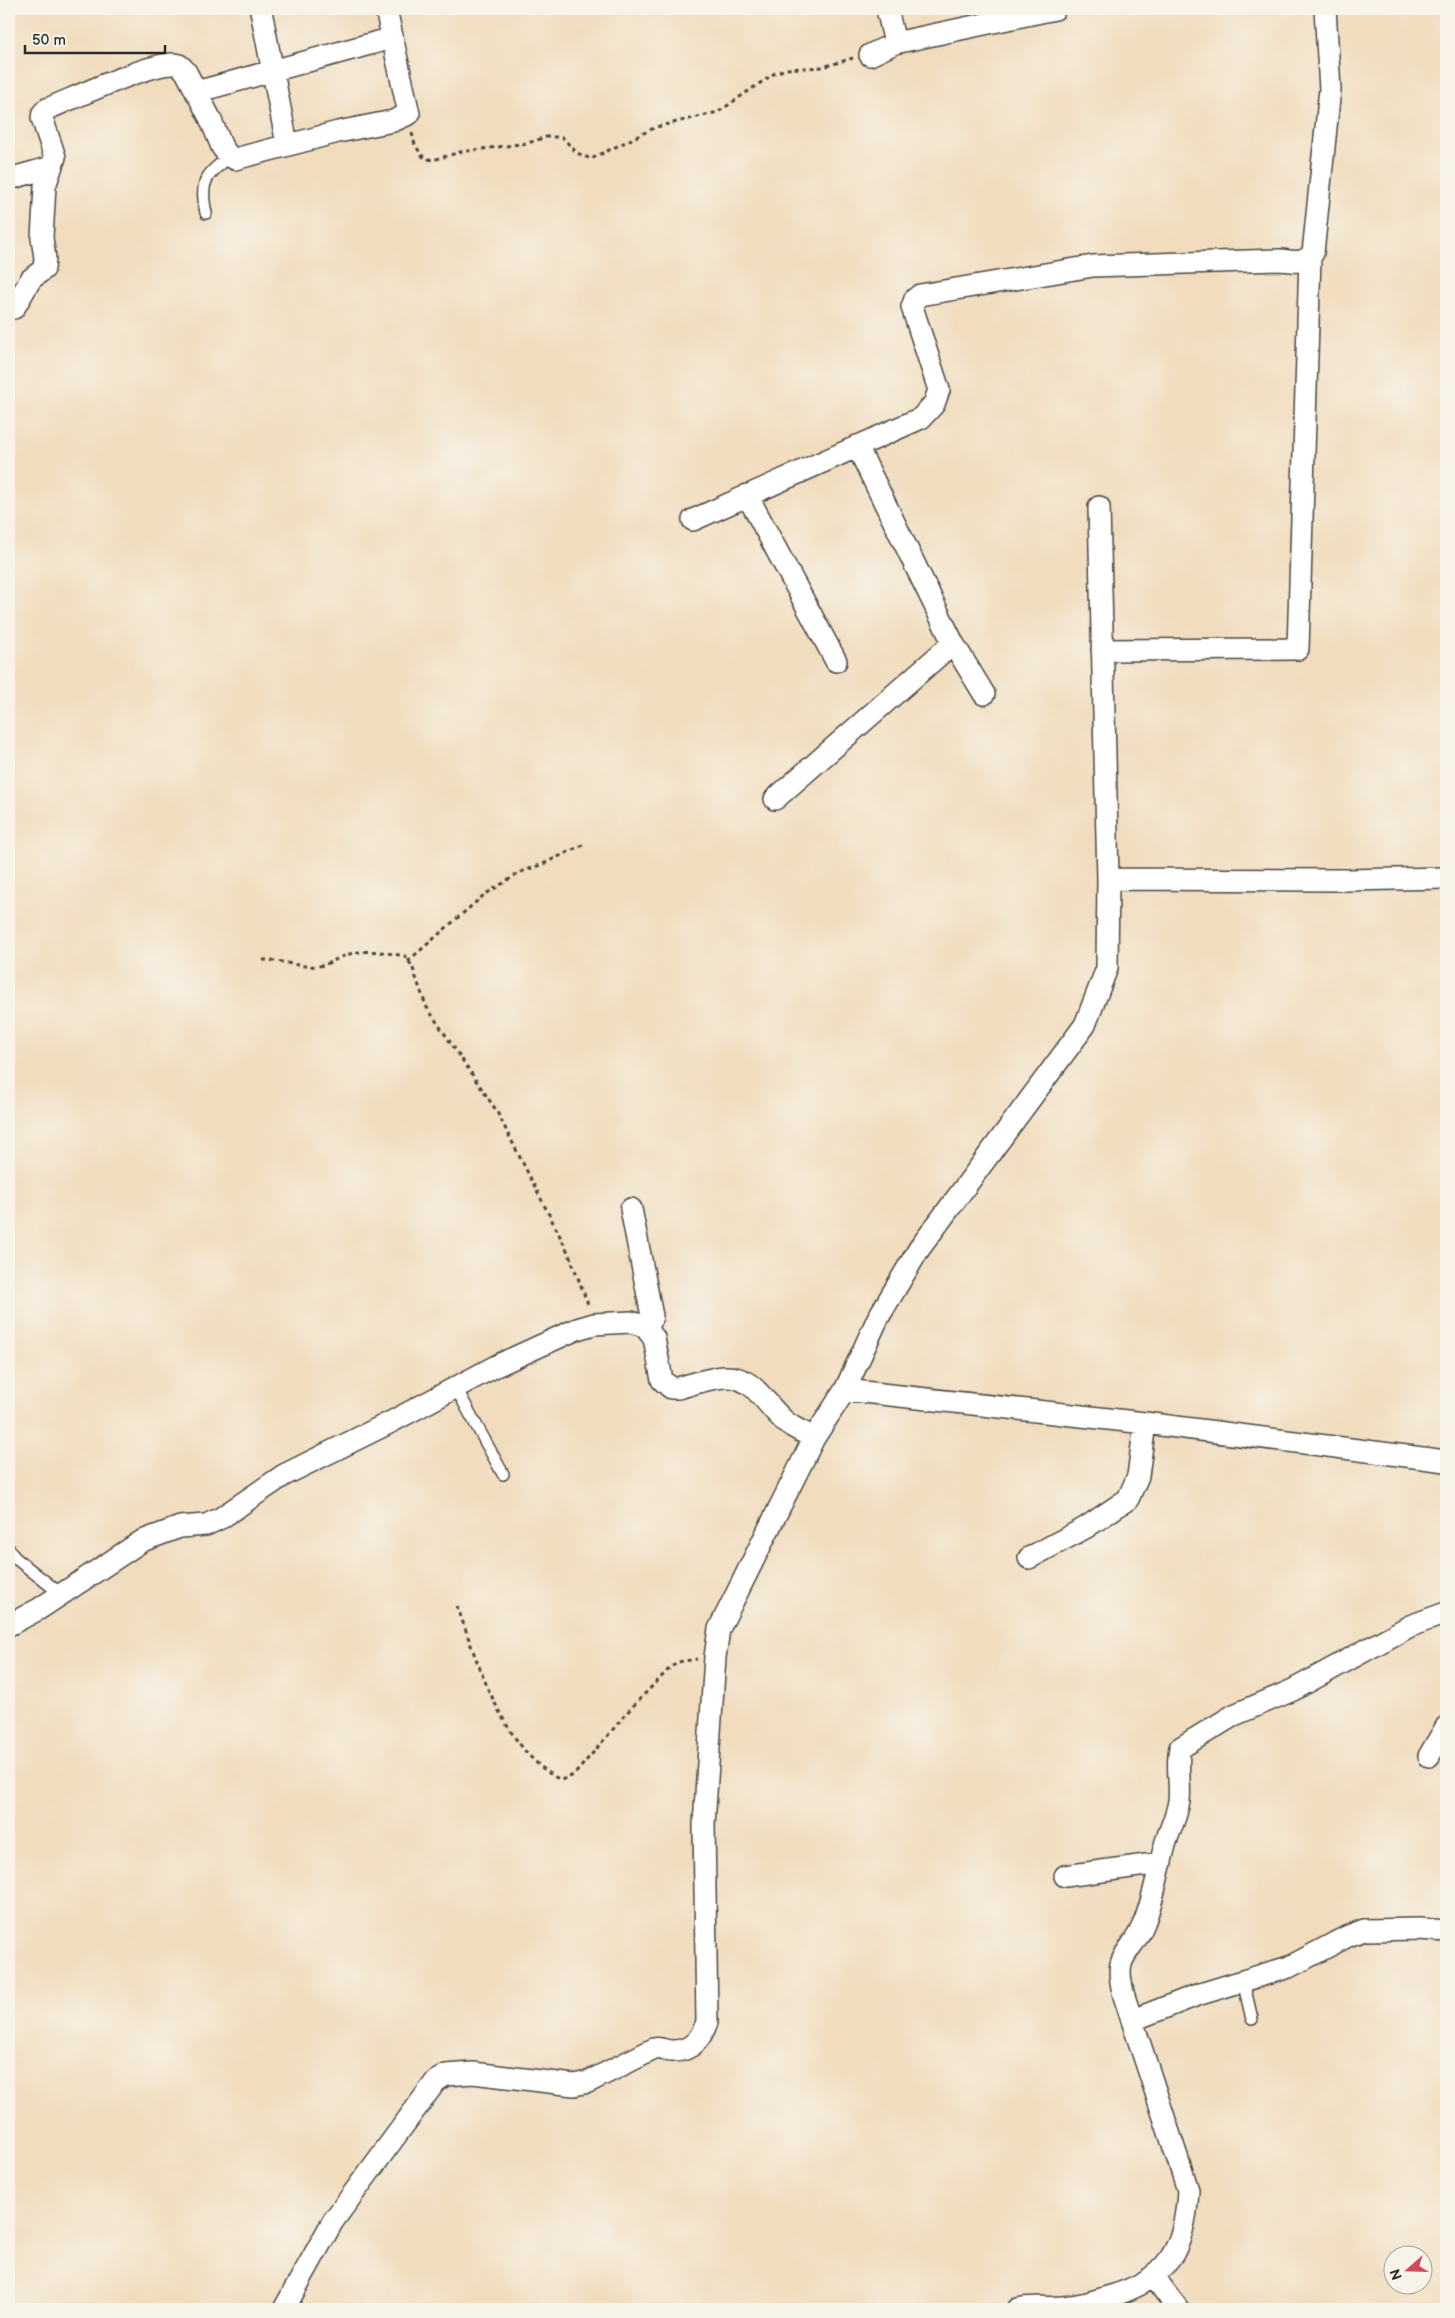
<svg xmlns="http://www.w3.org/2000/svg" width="1455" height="2318" viewBox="0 0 1455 2318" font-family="'Balsamiq Sans',sans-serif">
<rect width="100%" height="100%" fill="#f7f3e8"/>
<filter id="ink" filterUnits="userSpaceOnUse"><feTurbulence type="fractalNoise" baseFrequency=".02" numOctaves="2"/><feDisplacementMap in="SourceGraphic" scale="10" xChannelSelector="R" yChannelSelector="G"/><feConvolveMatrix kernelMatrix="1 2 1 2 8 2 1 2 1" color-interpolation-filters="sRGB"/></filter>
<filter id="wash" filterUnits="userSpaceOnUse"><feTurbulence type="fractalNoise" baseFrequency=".0096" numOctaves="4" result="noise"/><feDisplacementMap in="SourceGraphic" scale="20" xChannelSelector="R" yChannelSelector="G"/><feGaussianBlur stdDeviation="1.12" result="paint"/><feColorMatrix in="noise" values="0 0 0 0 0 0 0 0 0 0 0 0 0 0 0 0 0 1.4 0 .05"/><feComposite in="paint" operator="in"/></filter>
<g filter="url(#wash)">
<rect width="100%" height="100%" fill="#f1dcbd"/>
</g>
<g filter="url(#ink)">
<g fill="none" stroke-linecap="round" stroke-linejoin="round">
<defs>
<path id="service" d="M206 213C199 182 206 174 231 156
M456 1388 503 1474
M9 1549 14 1557 61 1594
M1243 1981 1252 2019"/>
<path id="minor" d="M887 9 895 43
M261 11 287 144
M870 55 895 43 1055 9
M196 92 392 38
M9 179 51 167
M14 308 31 279 44 269 45 258 42 238 45 186 55 157 42 118 43 113 47 109C72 99 151 62 174 64 180 64 182 67 186 72L210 118 222 147 228 155 235 159 338 132 393 121 409 114 386 9
M857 446 953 643 984 694
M747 495 836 661
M693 520 921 418 934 404 939 390 912 307 915 299 920 295 1093 266 1280 260C1293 261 1304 265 1313 253L1330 89 1325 9
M1102 650 1298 649 1310 258
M775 799 953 643
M1108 879 1347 880 1446 878
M631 1209 652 1316 648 1329
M845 1390 1145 1423 1446 1461
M1029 1558 1085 1528 1128 1499 1138 1476 1145 1423
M9 1625 39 1609 142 1541 180 1527 206 1525 221 1518 284 1475 391 1422 496 1366 577 1329 594 1324 631 1322 644 1326 654 1338 662 1380 671 1388H678C693 1384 709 1378 724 1377 755 1375 765 1406 787 1423 795 1429 805 1433 814 1438
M1429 1756 1446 1727
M1065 1876 1161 1863
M1133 2020 1197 1995 1289 1967 1348 1936 1364 1930 1419 1929 1446 1931
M1154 2277 1178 2309
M284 2309 333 2221 436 2081 446 2075 473 2073 574 2085 588 2082 654 2049C662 2047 666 2052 673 2051 693 2051 701 2038 707 2022L704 1824 715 1657 719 1629 814 1438 845 1390 878 1318 919 1249 1085 1025 1107 968 1108 879 1099 507
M1018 2309C1032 2305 1048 2309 1063 2307 1079 2306 1096 2301 1111 2296 1169 2279 1185 2248 1188 2190L1124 1996C1112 1952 1130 1958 1144 1923 1154 1898 1158 1871 1165 1845 1169 1831 1177 1816 1179 1801 1181 1784 1176 1764 1180 1748L1234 1715 1293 1690 1410 1626 1446 1613"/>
</defs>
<use href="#service" stroke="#494641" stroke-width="14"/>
<use href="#minor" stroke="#494641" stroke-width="24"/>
<path stroke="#494641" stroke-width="3" stroke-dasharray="4 4" stroke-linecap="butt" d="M412 133 415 145 424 158 433 160 460 152 528 143 546 137H562L577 153 591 159 656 127 718 112 775 73 786 69 823 67 853 58
M263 960C282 960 299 968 318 966 329 965 336 958 347 955 365 948 387 953 405 956L412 966 426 1006 496 1110 569 1254 589 1307
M408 961 484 895 521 872 543 864 585 844
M457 1606C478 1663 503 1751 561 1780L574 1775 632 1707 670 1668 678 1662 697 1659"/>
<use href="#service" stroke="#fff" stroke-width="11"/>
<use href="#minor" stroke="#fff" stroke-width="21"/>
</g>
</g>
<rect width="1455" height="2318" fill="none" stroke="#f7f3e8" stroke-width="30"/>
<g transform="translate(1408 2270) rotate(250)"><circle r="24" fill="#f7f3e8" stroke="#a5a39c"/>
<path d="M0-4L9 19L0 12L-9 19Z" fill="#d1495b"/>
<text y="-8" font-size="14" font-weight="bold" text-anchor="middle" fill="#2b2b2b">N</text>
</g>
<path d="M25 45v8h140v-8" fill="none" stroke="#2b2b2b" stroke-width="2.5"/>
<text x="32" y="45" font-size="15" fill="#2b2b2b" stroke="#f7f3e8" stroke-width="4" paint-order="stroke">50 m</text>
</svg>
